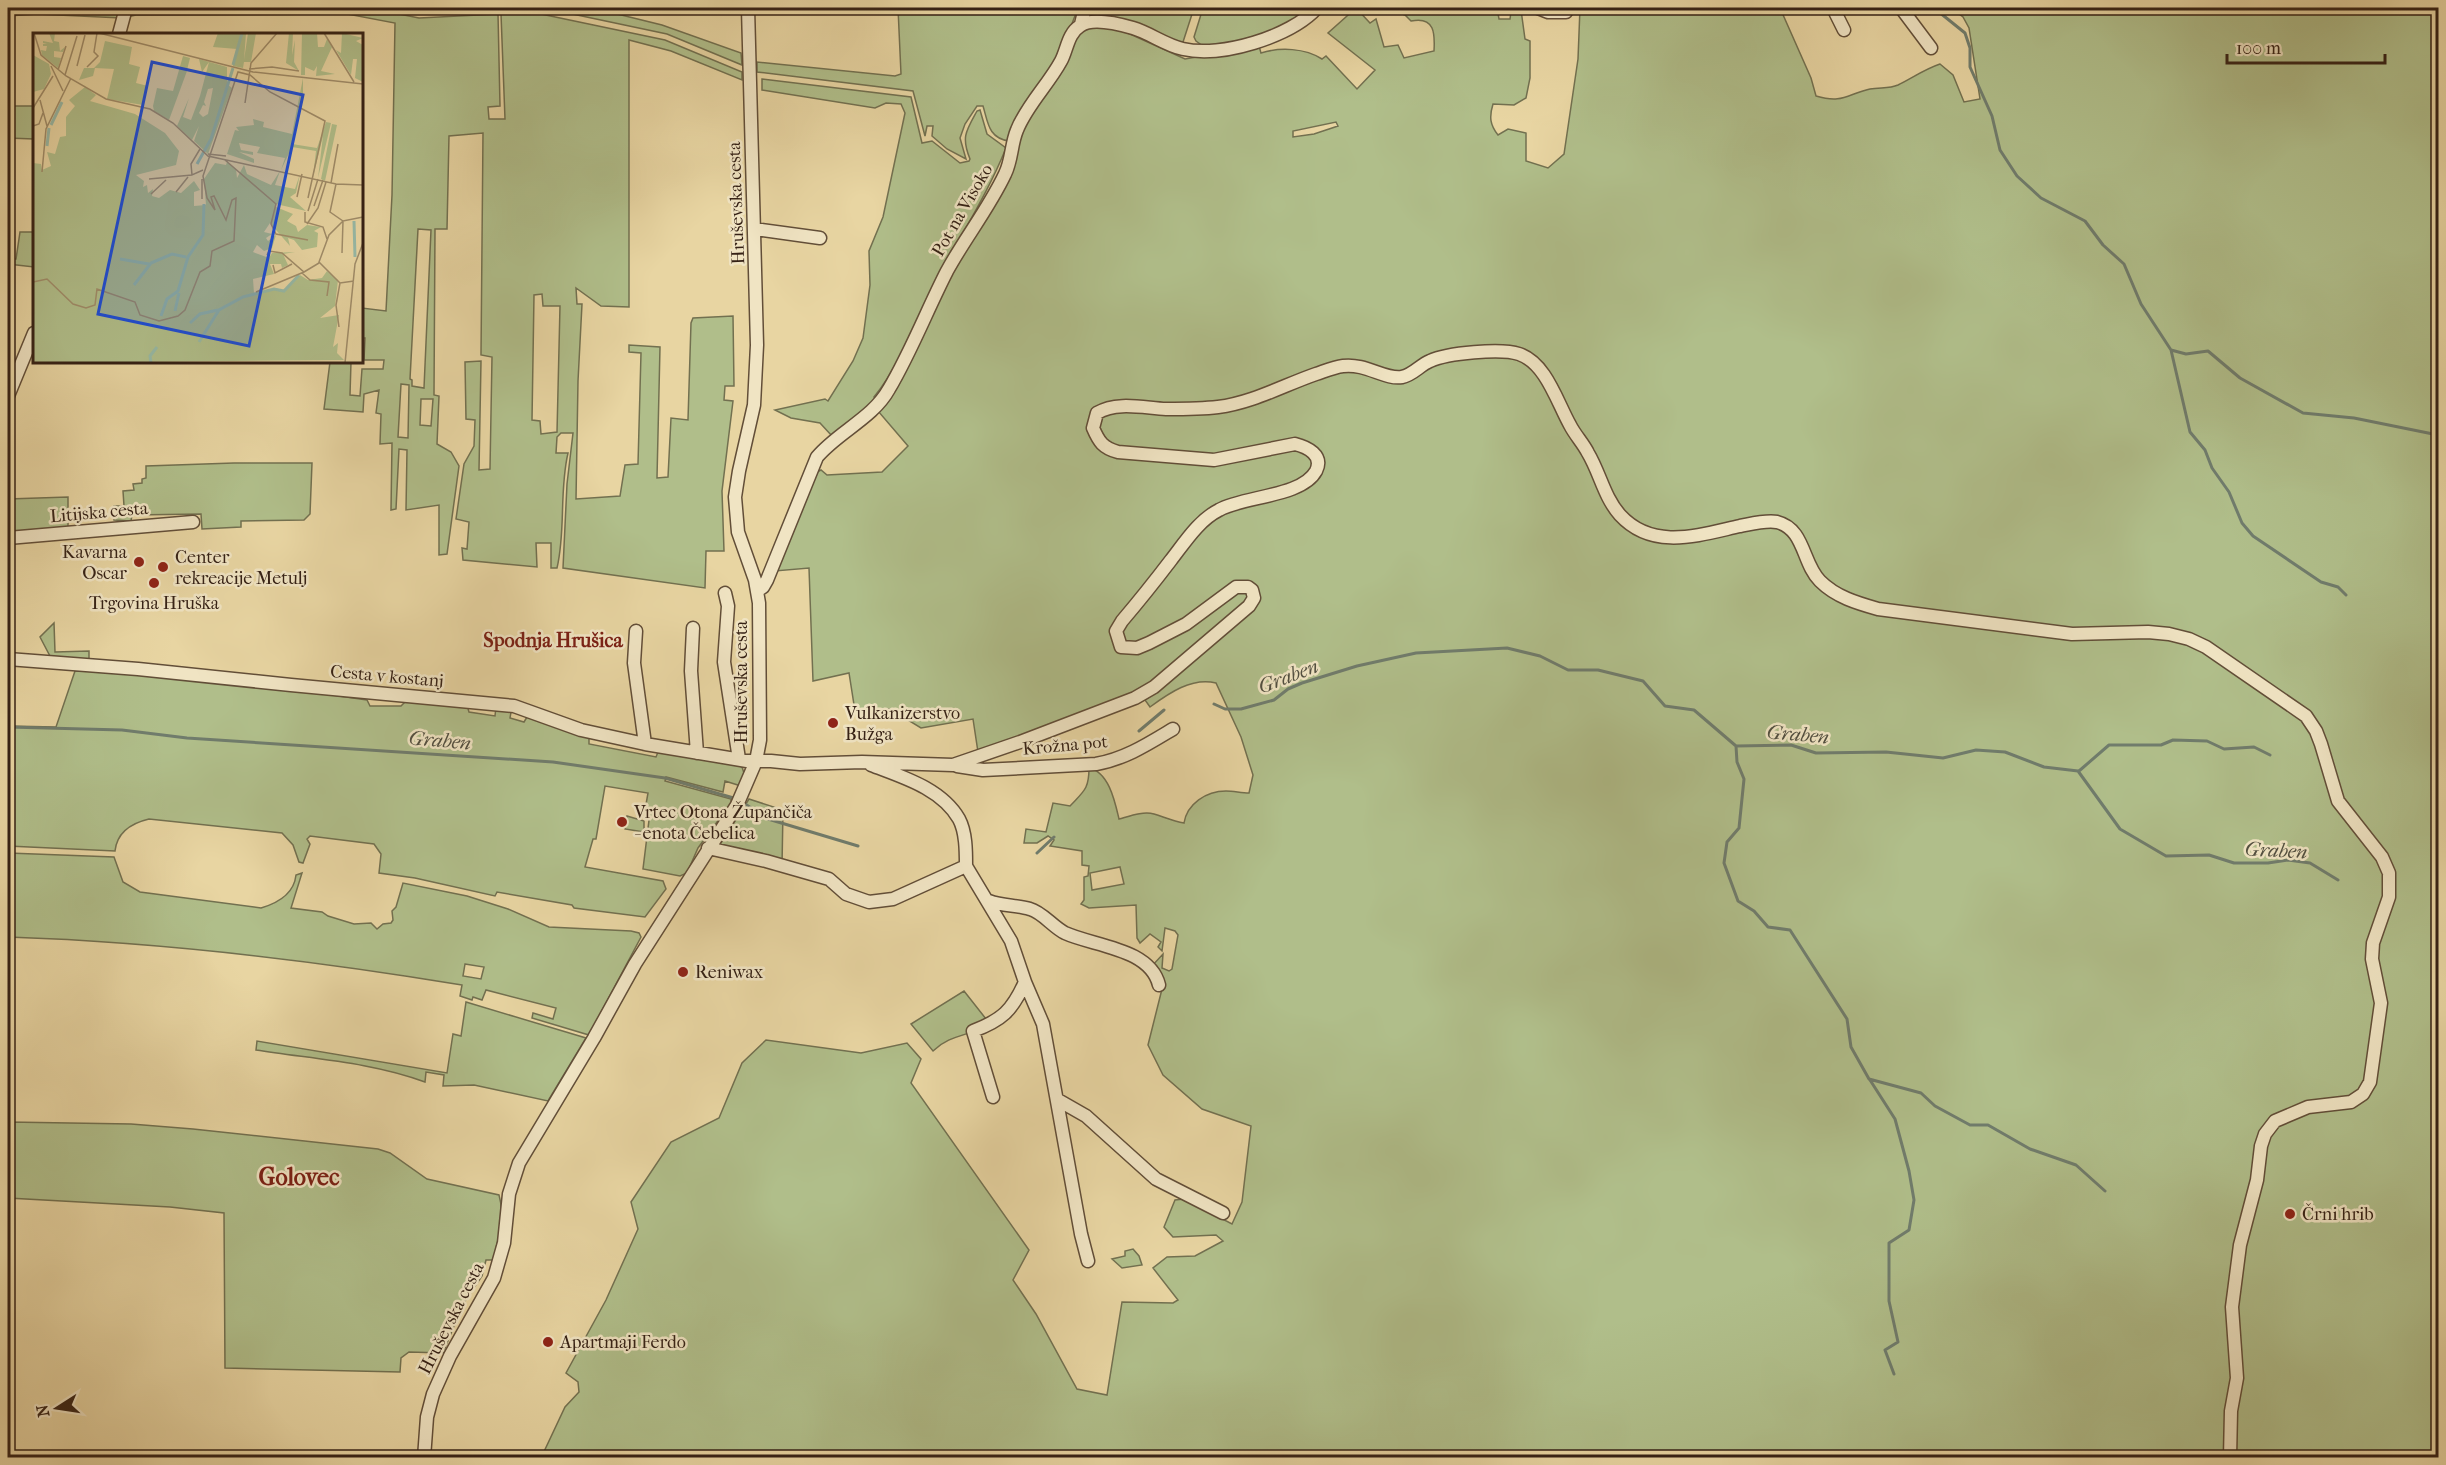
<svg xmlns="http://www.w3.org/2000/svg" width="2446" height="1465" viewBox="0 0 2446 1465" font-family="'IM FELL French Canon',serif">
<rect width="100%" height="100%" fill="#e8d5a2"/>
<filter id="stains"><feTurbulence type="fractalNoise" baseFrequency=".00333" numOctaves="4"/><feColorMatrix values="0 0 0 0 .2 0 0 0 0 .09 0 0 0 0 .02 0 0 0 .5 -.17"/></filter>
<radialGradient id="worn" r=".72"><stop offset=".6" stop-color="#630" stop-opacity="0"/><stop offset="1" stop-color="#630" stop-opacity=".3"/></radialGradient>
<path fill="#b0be8a" stroke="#727050" stroke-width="1.5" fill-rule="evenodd" d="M8 8H119L121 18 37 14 8 16Z
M129 8H343V14L136 15 127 17Z
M348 8H369L419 18 498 14 500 106 488 107 489 119H505L501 14H541L665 40 742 72V80L671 51 629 40V307L601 306 576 288 577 304H582L578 381 576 499 620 496 625 465 638 464 641 353 629 352V345L660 347 657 478 668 477 671 418 688 420 691 323 693 318 733 316 734 386H725L724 400 733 401 722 491 724 551H706L705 588 563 568 567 484 573 433H561L557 437 556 453H568C559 491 566 530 557 568H551V543H536L537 567 463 560 462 548 467 549 469 522 456 519 464 464 474 446 475 420 466 419 465 362 481 361 479 470 490 469 492 357 481 355 483 133 449 136 447 229H435L434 395 439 396 437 444 451 452 459 466 447 554 439 555V505L406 510 407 450 399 449 396 509 391 510 392 443 380 444 381 414 376 413 379 390 364 394 363 412 324 409 330 362H351L350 395 360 396 362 369H383L384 360H364L365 338H362V308L386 311 392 195 395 23 347 14ZM418 229 431 230 424 388 412 386V380L410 379ZM542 294 543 306H560L557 432 541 434 540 421 532 420 534 295ZM401 384 409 385 408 438 398 437ZM421 399H433L431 426 420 425Z
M525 8 597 9 662 25 741 53 742 65 667 34 544 8Z
M898 8H1078L1058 60 1009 141C988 138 988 122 983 106H977L965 124 960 138 966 159 947 149 932 136 933 126H927L925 136 913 91 757 72V62L895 76 901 74Z
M1100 8H1194L1183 42 1176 43 1101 18Z
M1203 8H1312C1288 37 1238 41 1203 46L1196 41 1194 37Z
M1356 8 1370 23 1376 19 1384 47 1398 45 1404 58 1434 51C1435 34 1435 16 1411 21L1405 15 1385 8H1497L1499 19H1510L1511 12 1521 10 1525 39 1530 41V78L1526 98 1514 105 1493 104C1489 117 1490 125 1498 135L1508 129 1526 133V161L1548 168 1564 154 1578 59 1580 8H1629L1631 13 1637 11V8H1780L1811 78 1816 96C1843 104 1847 94 1870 89 1880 87 1889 89 1898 85 1912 78 1925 69 1940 64L1953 75 1964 102 1980 99 1969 28 1963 17 1951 8H2438V1457L541 1458 565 1407 579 1392 578 1382 566 1373 606 1300 638 1229 631 1202 671 1142 719 1118 742 1063 766 1040 861 1053 907 1043 921 1059 911 1083 1029 1250 1013 1280 1036 1314 1077 1389 1107 1395 1122 1302 1173 1303 1178 1300 1153 1268 1167 1257 1195 1256 1223 1241 1216 1235 1173 1237 1164 1227 1175 1200 1184 1199 1232 1224 1242 1202 1251 1126 1202 1109 1163 1075 1148 1045 1162 989 1150 968 1163 954 1162 968 1169 971 1172 969 1178 935 1175 931 1165 928 1162 951 1158 947 1161 942 1150 934 1140 943 1137 938 1136 905 1089 908 1081 904 1084 900V877L1088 876 1089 866 1082 865V851L1050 846 1054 840 1048 836 1037 843H1024L1026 829 1046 832 1053 803 1070 806C1084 791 1089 789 1089 768 1109 772 1115 802 1119 819 1130 816 1143 811 1154 814 1164 817 1173 821 1184 823 1187 804 1206 791 1226 791 1234 791 1241 793 1249 793L1253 775 1241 737 1216 683C1192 677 1169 693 1150 707L1145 700 1158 691H1145L978 752 973 719 921 728 890 709 855 711 849 673 813 681 809 568 775 571 813 474 821 470 827 475 882 472 908 446 878 411 917 339 1032 112 1077 35 1090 25 1119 29 1185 59 1259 46 1261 53C1280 47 1305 48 1322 59L1326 56 1357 89 1375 70 1328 33ZM1336 122 1338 126 1314 134 1293 137V131ZM1120 867 1124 884 1092 890 1090 873Z
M762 79 911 97 922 143 932 141 960 163 969 161 970 159C961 137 966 131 977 111L980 110 987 134 1006 148C988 193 962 233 940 275 919 316 902 362 874 397L877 402 832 436 820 423 791 418 775 410 825 399 828 401 853 361 863 338 870 285 869 251 883 217 905 113 901 104 886 103 875 108 762 90Z
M8 106H34V139L8 138Z
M20 232H34V267L8 264V259H16Z
M234 463H312L310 514 304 520 241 521V527L202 529 201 514 132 515 131 521 114 520V506H124L123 491 134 490 133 484 142 483V479L146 478V466Z
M68 497V529L8 533V499Z
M54 623 55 652 89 651V659L51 658 40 637Z
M75 671H92L283 688 367 700 370 706H401L405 702 467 705 469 712 495 716 496 707 511 712 510 718 524 722 527 717 589 737V744L656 757 658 752 733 763 742 767 745 776 741 786 725 781 723 792 666 777 665 781 731 799V803L698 848 687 873 680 876 643 869 650 812 645 810 648 793 605 786 596 839H593L585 867 663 881 666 889 645 917 574 908 572 905 497 892 495 896 415 878 379 873 381 854 374 844 310 836 307 839 310 844 303 863 299 862 293 845 282 833 149 819C132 823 117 832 115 851L8 846V726L56 727Z
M749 799 783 810 782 866 719 846Z
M627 816 644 821V832L625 829Z
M8 853 114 857 123 882 140 892 261 908C278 903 294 894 296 875L302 873 291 908 322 912 328 916 354 924 371 923 377 929 383 924 391 923 393 920 392 911 396 907 403 883 467 896 508 909 549 927 631 931 639 933 641 937 589 1035 532 1018 533 1013 553 1019 556 1008 486 990 482 1000 473 997 472 1000 460 996 462 985C311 960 160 942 8 937ZM465 964 484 967 481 979 463 976Z
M964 991 990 1024C971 1036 950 1034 933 1051L911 1024Z
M466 1002 586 1038 548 1101 474 1085 443 1086 444 1075 426 1072 425 1082C371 1062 312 1059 256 1050L257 1041 447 1073 453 1034 461 1036Z
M8 1039H11L10 1084H13L12 1114 8 1115Z
M8 1122 131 1124 193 1129 378 1149 390 1153 427 1179 499 1195C505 1214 498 1241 493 1260H486L482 1276 463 1304 443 1353 409 1352 401 1358 400 1372 225 1368 224 1213 170 1207 8 1198Z
M1133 1249 1139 1256 1142 1265 1122 1268 1112 1259 1125 1256V1251Z"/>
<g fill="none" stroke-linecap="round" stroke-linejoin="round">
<path stroke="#707c6c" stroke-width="3" d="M1934 8 1965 33 1970 48V67L1992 116 2000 150 2017 176 2041 198 2085 221 2103 245 2124 264 2141 304 2171 350 2186 354 2208 351 2240 378 2303 413 2354 418 2438 435
M2171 350 2190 432 2205 450 2212 468 2229 492 2242 523 2253 536 2321 582 2338 587 2346 595
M1214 704 1225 709H1241L1274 700 1288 689 1302 683 1357 666 1416 653 1507 648 1540 656 1568 670H1598L1643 681 1665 706 1694 710 1736 746 1791 745 1816 753 1886 752 1943 758 1976 750 2005 752 2044 767 2078 771 2120 829 2166 856 2209 855 2234 863H2268L2288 860 2310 863 2338 880
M8 727 122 730 187 738 553 762 665 778 737 799
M1139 731 1164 710
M1736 746 1737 762 1744 779 1739 828 1727 842 1724 863 1738 901 1754 911 1768 927 1790 930 1847 1019 1851 1047 1869 1079 1921 1093 1935 1106 1970 1125H1988L2030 1149 2076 1165 2105 1191
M2079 771 2109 745H2161L2173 740 2207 741 2224 749 2254 747 2270 755
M742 802 768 819 858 846
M1037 853 1054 837
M1870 1080 1895 1119 1909 1171 1914 1200 1909 1230 1889 1243V1301L1898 1342 1885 1350 1894 1374"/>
<defs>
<path id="minor" d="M1538 8 1548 12H1566
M1833 8 1844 30
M1901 8 1931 48
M1081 24 1085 8
M119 34 126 8
M755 229 820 238
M8 396 34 333
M8 538 193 522
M757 591 763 587 767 580 817 457C838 432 873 418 889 389 911 352 927 310 947 271 965 238 989 208 1005 174 1012 160 1011 144 1017 130 1027 105 1048 85 1061 61 1067 50 1068 33 1080 26 1092 17 1119 24 1133 28 1150 33 1165 45 1183 49 1221 58 1290 37 1317 8
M725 593 728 606 724 662 739 759
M693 628 691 671 697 753
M636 631 634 663 645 744
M8 659 138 669 291 685 514 706 581 730 645 744 747 761H771L800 764 862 762 953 765 1020 742 1135 698 1154 687 1249 606 1254 598 1252 590 1248 587H1236L1186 624 1149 643 1137 648 1121 647 1116 631 1122 621C1139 601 1155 581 1171 560 1185 542 1199 520 1219 510 1243 496 1302 497 1316 471 1324 455 1307 447 1295 444L1214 460 1118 452C1103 448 1099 442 1093 428L1097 413C1117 401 1144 408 1166 409 1184 409 1201 409 1218 407 1252 403 1284 385 1316 374 1325 371 1334 367 1343 366 1366 363 1385 380 1402 377 1413 375 1420 365 1430 361 1447 353 1501 348 1519 354 1546 363 1557 402 1570 425 1575 435 1583 443 1588 453 1600 473 1604 497 1620 515 1653 551 1699 535 1740 526 1751 524 1765 520 1777 522 1805 529 1802 563 1820 581 1836 597 1857 603 1878 609L2072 634 2148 632 2169 634 2189 639 2206 647 2306 716 2316 731 2321 744 2338 801 2382 857 2389 873V897L2373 943 2372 959 2381 1003 2370 1082 2363 1094 2351 1102 2308 1107 2275 1121 2265 1134 2261 1146 2257 1180 2240 1245 2232 1307 2237 1378 2231 1411 2230 1458
M957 766 983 770 1096 764C1125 759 1148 744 1173 729
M708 848 766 861 829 879 846 894 869 902 893 899 966 866C966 851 966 832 959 819 941 788 902 777 871 765
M966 866 1011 941 1025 982 1043 1024 1081 1234 1088 1261
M989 901C1002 906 1017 905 1030 909 1042 912 1053 927 1065 933 1093 946 1150 948 1159 985
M993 1097 973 1031C1002 1020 1012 1011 1025 982
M1058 1100 1086 1116 1156 1179 1223 1213
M424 1458 427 1417 433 1394 450 1356 494 1278 504 1243 509 1194 519 1163 594 1038 635 964 737 805 756 761 760 740 759 603 755 580 738 532 735 497 739 471 754 405 757 345 748 8"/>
</defs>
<use href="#minor" stroke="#624e38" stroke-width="15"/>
<use href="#minor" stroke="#f0e4c3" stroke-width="12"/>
</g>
<g fill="#8f2418" stroke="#f0e4c3" stroke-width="2">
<circle cx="139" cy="562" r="6"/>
<circle cx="163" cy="567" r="6"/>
<circle cx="154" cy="583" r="6"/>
<circle cx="833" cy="723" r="6"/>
<circle cx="622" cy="822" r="6"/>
<circle cx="683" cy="972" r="6"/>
<circle cx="2290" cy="1214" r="6"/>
<circle cx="548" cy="1342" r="6"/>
</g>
<g text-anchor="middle" stroke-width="5" stroke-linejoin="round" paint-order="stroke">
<g font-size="18" fill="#352115" stroke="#f0e4c3">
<text transform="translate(736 203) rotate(-92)" y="6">Hruševska cesta</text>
<text transform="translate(962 210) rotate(-60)" y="6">Pot na Visoko</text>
<text transform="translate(99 512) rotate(-5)" y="6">Litijska cesta</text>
<text transform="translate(387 676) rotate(5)" y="6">Cesta v kostanj</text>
<text transform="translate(741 682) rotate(-90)" y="6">Hruševska cesta</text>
<text transform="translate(1065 745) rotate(-5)" y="6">Krožna pot</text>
<text transform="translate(451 1318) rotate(-63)" y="6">Hruševska cesta</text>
</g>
<g font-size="18" fill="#352115" stroke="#f0e4c3" text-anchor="start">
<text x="127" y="558" text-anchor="end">Kavarna<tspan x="127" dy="21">Oscar</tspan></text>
<text x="175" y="563">Center<tspan x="175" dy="21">rekreacije Metulj</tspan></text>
<text x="154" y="609" text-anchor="middle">Trgovina Hruška</text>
<text x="845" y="719">Vulkanizerstvo<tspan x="845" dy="21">Bužga</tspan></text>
<text x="634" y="818">Vrtec Otona Župančiča<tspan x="634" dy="21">- enota Čebelica</tspan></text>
<text x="695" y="978">Reniwax</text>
<text x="2302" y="1220">Črni hrib</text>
<text x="560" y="1348">Apartmaji Ferdo</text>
</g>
<g font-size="20" font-weight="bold" fill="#7a1f14" stroke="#f0e4c3">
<text x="553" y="647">Spodnja Hrušica</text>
</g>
<g font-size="20" font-style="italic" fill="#524f40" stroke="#f0e4c3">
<text transform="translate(1288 676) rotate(-21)" y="7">Graben</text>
<text transform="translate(1798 734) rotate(5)" y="7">Graben</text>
<text transform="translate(440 740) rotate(5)" y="7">Graben</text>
<text transform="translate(2276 850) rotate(3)" y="7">Graben</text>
</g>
<g font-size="24" font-weight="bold" fill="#7a1f14" stroke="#f0e4c3">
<text x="299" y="1185">Golovec</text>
</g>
</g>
<g transform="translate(33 33)">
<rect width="330" height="330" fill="#e8d5a2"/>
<path d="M16 0H22L21 8 26 9 27 18 32 14 30 19 21 18V24L28 25 25 35 9 22 8 17 13 18 14 13H10V11L14 10H10V8L20 10ZM185 0H213L211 27 215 0H223L218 29H211L210 35 200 33 204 16 180 14ZM256 0H260L259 22 262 7 261 29 266 38 253 30ZM269 0H284L285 14H291L294 6 299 14 288 38 302 41 283 43 284 33 281 38 272 34V42H268ZM309 0 330 5 323 8 330 12V49L322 45 324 26H320L318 42 303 17 308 20ZM72 8 99 14 96 31 107 34 103 50 115 53 110 72 74 66 81 36 62 35 60 43 46 47 51 35H61L67 29ZM0 22 16 31 18 41 11 56 0 59ZM150 23 157 25 154 37 163 39 154 38 136 87 121 78 120 73 124 55 140 58ZM166 26 194 34V51L199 55 175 121 161 108 166 93 159 107 144 93 156 65 150 84 158 87 167 63 176 29 169 39ZM180 55 175 81 170 84 166 80 170 72 173 73 171 69 175 56ZM270 45V62L259 111 284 115 293 89 298 90 285 145 290 103 280 144 283 118 259 114 248 137 252 125 224 120 227 114 206 110 208 117 220 119V122L206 119 221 126V130L194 121 202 97 206 98 203 94 221 92 220 86 231 89 230 94 259 101ZM52 54 63 62 57 68 102 81 132 100 146 118 143 132 103 142 111 148 110 154 114 152 115 160 120 156 119 163 126 165 137 157 148 160 161 148 167 157 161 159V173L173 172 171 146 182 130 193 132 194 129 203 136 204 145 211 132 214 141 238 152 247 138 242 152 262 156 267 141 263 160 257 164 273 178 243 171V174L260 181 254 188 263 193 265 199 274 192 288 194 281 198 285 200 284 214 269 217 261 207 255 205 257 213 237 190 231 199 239 201 233 205 235 208 243 202 239 215 231 218 224 212 220 219 236 225 239 220 262 219 250 221 255 232 249 235 248 231H237L241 241 220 246 221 260 216 263 243 255 251 259 267 242 275 247 289 245 294 238 305 247 302 273 287 285 306 282 300 314 305 310 304 320 311 327 0 330V130L8 131 9 137 18 133 14 119 22 121 27 104 33 103V84L42 73 36 67ZM299 91 304 92 292 148 288 146Z" fill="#b0be8a" fill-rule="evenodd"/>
<path fill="none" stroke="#97b9a6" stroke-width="3" d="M200 32 209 0M18 92 29 69M14 113 16 95M164 131 178 106 200 35M321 188 322 224M87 226 116 231M101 252 118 230 139 221 153 224M142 278 146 260M128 283 134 266 145 258 155 224 170 202 171 171M157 290 167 281 185 277M166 309 186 277 210 264 241 256 251 258 266 242M118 330 117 323 124 314"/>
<path fill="none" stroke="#a08d6a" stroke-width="1.5" d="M1 0 8 22 33 43 73 66 117 76 140 90 175 123 303 151 330 152M66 0 220 39 330 51M291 0 321 49M18 33 30 58M44 33 52 2M54 34 65 23 61 19 64 0M216 36 239 34 266 38M25 37 33 13M32 42 44 3M7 67 14 93M212 70 218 30 244 0M0 75 20 43M0 93 6 91 10 80M167 116 158 131 159 142 170 137M175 121 193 123M192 127 243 171 238 191 243 201 275 207M9 139 13 96 38 45M116 146 159 142M169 146V166M298 150 305 111M303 151 297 179 310 188 330 184M143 159 155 144M118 161 133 147M264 164 269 141M281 173 290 147M275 178 285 146M272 179V189L290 194 294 206M310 188 296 202 286 229 307 250 321 248M274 191 285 175 293 149M309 220 310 188M234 222 236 218 249 220 271 239 286 230M240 232 242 240 259 231M269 240 277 247 296 249 294 263M0 249 14 246 40 271 53 275 62 272 64 256 102 269 107 282 126 288 145 283 152 277 167 239 177 233 179 218 201 208 203 165 199 167 193 187 181 163 178 164 182 177 174 165 170 143 205 39 217 42 237 59 292 88 275 165M223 259 271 239M306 294 303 272 307 250M312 330 322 231 330 210"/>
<path fill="#1d4ed8" fill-opacity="0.15" stroke="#1d4ed8" stroke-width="3" d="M119 29 270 62 216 313 65 281Z"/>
<rect width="330" height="330" fill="none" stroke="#352115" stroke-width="3"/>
</g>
<rect width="2446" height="1465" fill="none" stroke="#e8d5a2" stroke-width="30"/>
<rect x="9" y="9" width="2428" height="1447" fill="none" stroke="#352115" stroke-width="3"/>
<rect x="15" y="15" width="2416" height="1435" fill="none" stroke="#352115" stroke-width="1.5"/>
<g transform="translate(57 1408) rotate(258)" stroke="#f0e4c3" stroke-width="4.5" paint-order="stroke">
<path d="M0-4.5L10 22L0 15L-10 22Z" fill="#352115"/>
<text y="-9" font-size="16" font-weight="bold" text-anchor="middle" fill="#352115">N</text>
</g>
<path d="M2227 54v9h158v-9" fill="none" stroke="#352115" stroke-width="3"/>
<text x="2236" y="54" font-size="18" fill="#352115" stroke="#f0e4c3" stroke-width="4.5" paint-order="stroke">100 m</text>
<rect width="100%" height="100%" filter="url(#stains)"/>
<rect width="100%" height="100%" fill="url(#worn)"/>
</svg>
